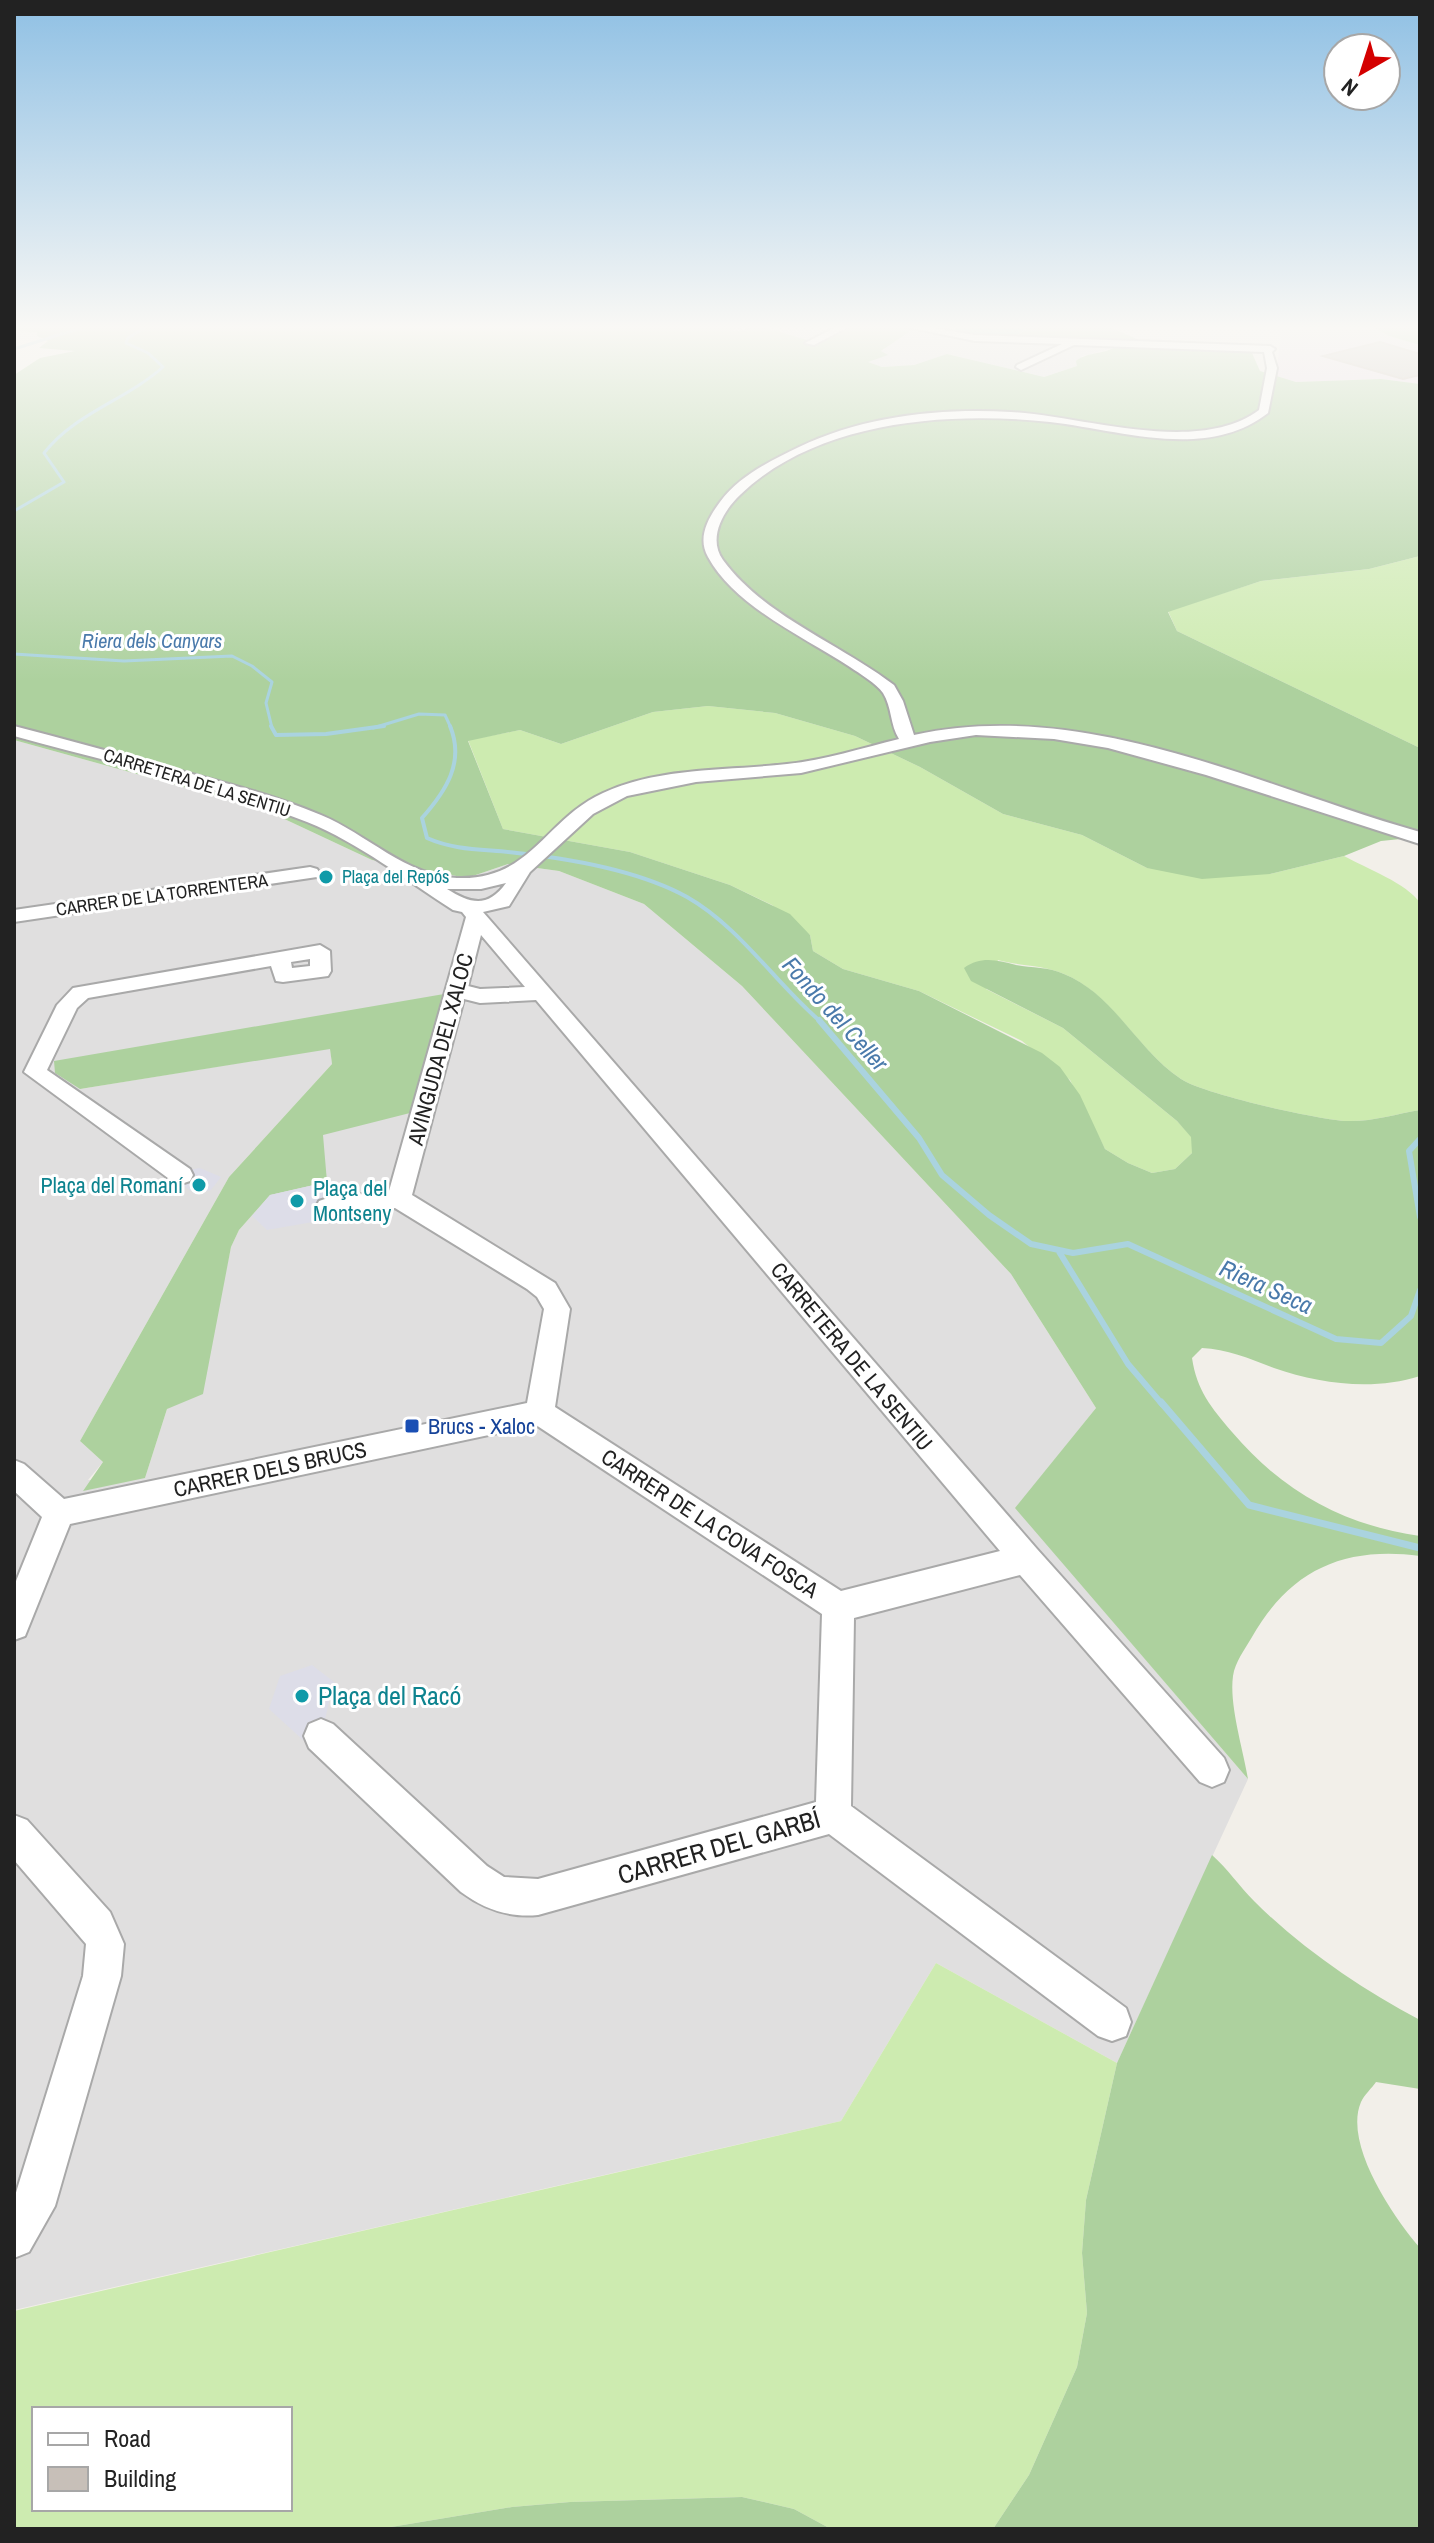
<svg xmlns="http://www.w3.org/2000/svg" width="1434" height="2543" viewBox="0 0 1434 2543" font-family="'Archivo Narrow',sans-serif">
<rect width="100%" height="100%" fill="#f2efe9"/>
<path fill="#e0dfdf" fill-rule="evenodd" d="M760 326H849L813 345 807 340Z
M906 326H1030L1015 337 1118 347 1082 356 1077 366 1044 377 948 354 914 365 882 367 867 362 908 332Z
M14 740 263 809 372 860 467 878 508 864 559 871 644 904 742 986 1011 1274 1096 1408 1016 1508 1248 1779 1117 2063 936 1963 841 2121 14 2310ZM444 994 239 1230 231 1247 217 1312 167 1409 145 1478 88 1480 103 1462 80 1441 229 1177 332 1064 330 1048 80 1089Z"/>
<path fill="#ebdbe8" d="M1277 326H1372L1389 336 1420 345V384L1381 379 1296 382 1276 376 1281 336Z"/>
<path fill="#cdebb0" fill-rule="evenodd" d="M1420 556V748L1177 631 1168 611 1261 581 1369 569Z
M708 706 775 713 855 736 920 767 1003 814 1082 835 1147 868 1270 874 1344 856C1366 868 1408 884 1420 903V1110C1396 1114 1371 1122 1347 1121 1319 1120 1203 1094 1181 1079 1137 1050 1113 994 1064 974 1043 965 1019 966 998 960L986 989 1063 1028 1177 1121 1192 1137V1153L1175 1169 1152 1173 1128 1163 1105 1149 1070 1080 1022 1041 919 991 843 969 813 951 810 935 772 905 730 885 630 852 503 829 468 740 520 730 561 744 653 712Z
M936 1963 1117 2063 1086 2200 1082 2253 1087 2313 1077 2367 1029 2475 993 2529H831L794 2509 742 2497 570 2502 512 2507 379 2529H14V2311L841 2121ZM34 2409H290V2509H34Z"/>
<path fill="#add19e" d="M14 326H739L733 331C743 332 749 326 760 326L807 340 813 345 849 326H906L909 332 881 351 888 355 868 362 882 367 914 365 947 354 1044 377 1077 366 1076 361C1088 351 1106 355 1118 345L1014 338 1030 326H1108L1152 346 1252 353 1260 371 1296 382 1381 379 1420 384V556L1369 569 1261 581 1168 612 1177 631 1420 748V837L1381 841 1344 856 1270 874 1202 879 1147 868 1082 835 1003 814 920 767 855 736 775 713 708 706 653 712 561 744 520 730 468 741 503 829 630 852 730 885 790 914 810 935 813 951 843 969 919 991 1042 1053 1060 1067 1080 1095 1105 1149 1128 1163 1152 1173 1175 1169 1192 1153 1191 1137 1177 1121 1063 1028 971 981 964 968C981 956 996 960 1016 965 1032 968 1049 967 1064 974 1114 994 1137 1050 1181 1079 1203 1094 1319 1120 1347 1121 1371 1122 1396 1114 1420 1110V1376C1373 1391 1320 1384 1274 1368 1251 1359 1227 1349 1202 1348L1192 1358C1197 1391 1211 1407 1232 1432 1282 1491 1343 1525 1420 1536V1556C1344 1546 1290 1570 1252 1637 1245 1649 1235 1662 1233 1676 1229 1705 1243 1749 1248 1779L1015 1508 1096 1408 1011 1274 742 986 644 904 559 871 508 864 467 878 372 860 263 809 14 740V375L40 358 75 351 39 348 48 341 37 336V332L14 331Z
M1372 326H1420V345L1389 336Z
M444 994 410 1113 323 1135 327 1182 270 1195 239 1230 231 1247 203 1394 167 1409 145 1478 83 1491 103 1462 80 1441 229 1177 332 1064 330 1049 80 1089 55 1073 54 1061Z
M1212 1855C1228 1869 1239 1886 1254 1901 1301 1948 1361 1989 1420 2020V2089L1376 2082C1372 2088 1364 2095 1361 2102 1343 2144 1394 2218 1420 2248V2529H993L1029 2475 1077 2367 1087 2313 1082 2253 1086 2200 1117 2063Z
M742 2497 794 2509 831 2529H379L512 2507 570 2502Z"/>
<path fill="#88e0be" d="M961 326H1029L1013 338 976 337 949 332Z"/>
<path fill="#dddde8" d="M200 1168 221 1177 211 1190 195 1194 176 1180 188 1170Z
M327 1182 330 1219 267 1230 252 1216 270 1195Z
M312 1665 334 1682 321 1736 314 1750 269 1709 280 1676Z"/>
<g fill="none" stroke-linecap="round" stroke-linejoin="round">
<path stroke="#aad3df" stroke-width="3" d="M14 349 87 326
M14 511 64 482 44 453C75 413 126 400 163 367L148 353 126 343 128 338 147 326
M14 654 124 661 232 656 252 666 272 682 266 703 272 728
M373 728 419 714 445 715 451 728"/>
<path stroke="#aad3df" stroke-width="4" d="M271 726 276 735 326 734 384 726
M450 726C465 762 446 791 422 818L427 838C456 851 486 849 517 853 572 859 638 870 687 897 740 927 776 984 821 1022"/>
<path stroke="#aad3df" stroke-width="6" d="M819 1020 919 1138 942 1175 989 1215 1031 1244 1073 1253 1128 1244 1336 1339 1381 1343 1411 1316 1420 1290
M1420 1139 1409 1151 1420 1217
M1058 1250 1128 1364 1162 1404"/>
<path stroke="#aad3df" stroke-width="7" d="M1161 1402 1249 1505 1420 1548"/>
</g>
<path fill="#c7bfb8" stroke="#c4b6ab" stroke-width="2" d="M1380 342 1420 354V375L1403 379 1323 356Z"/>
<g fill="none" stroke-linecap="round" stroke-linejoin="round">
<defs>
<path id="minor" d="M739 326H751L743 330Z
M838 326H850L814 345 805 343Z
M902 326H921L975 335 1270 346 1275 349 1272 352 1277 368 1268 413C1207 461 1120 430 1050 422 950 411 817 420 740 495 724 510 707 538 723 560 764 616 839 643 894 685L903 701 914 735C1086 697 1258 786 1420 832V844L1206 775 1108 748 1054 739 976 735 930 742 801 773 696 782 627 796 593 814 530 872 509 906 483 912 1037 1549 1224 1758 1229 1770 1224 1782 1212 1787 1200 1782 1020 1575 854 1618 851 1806 1126 2008 1131 2022 1126 2036 1112 2041 1098 2036 829 1834 538 1915C509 1918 484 1909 461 1892L309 1748 304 1736 309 1724 321 1719 333 1724 487 1866 504 1877 538 1879 816 1802 822 1614 536 1425 70 1524 25 1636 14 1640V1586L42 1517 14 1491V1460L24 1464 64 1499 527 1403 544 1309 537 1297 527 1289 395 1208 328 1216 319 1213 316 1207 319 1201 328 1198 389 1191 466 917 462 912 453 910C406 880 359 843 307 822 212 785 112 763 14 736V726C65 739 115 753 166 767 218 781 272 794 321 815 367 834 406 876 457 878 531 881 545 819 603 793 659 767 727 771 787 764 825 760 862 748 899 739 890 725 892 707 883 693 876 683 860 674 850 667 806 638 734 606 708 557 697 538 708 518 720 502 739 476 770 461 799 447 864 416 939 408 1011 412 1084 416 1197 456 1259 410L1267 368 1264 352 1074 345 1021 370 1016 367 1017 365 1062 344 975 341ZM506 883C488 908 471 904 447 889H481ZM481 935 525 987 480 989 468 986ZM464 999 480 1003 536 1000 1000 1551 841 1591 555 1407 570 1309 555 1283 412 1195Z
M310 867 317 869 320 873 317 877 14 922V910Z
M320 945 330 951 331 971 328 976 283 982 276 981 271 966 88 998 77 1008 47 1070 190 1169 193 1175 190 1181 181 1184 172 1181 24 1072 57 1005 73 988ZM310 959V966L292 968 291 962Z
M14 1815 27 1820 110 1912 124 1944 121 1976 55 2206 29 2252 14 2258V2199L83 1976 86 1944 14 1860Z"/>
</defs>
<use href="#minor" stroke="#a9a9a9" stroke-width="4"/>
<use href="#minor" fill="#fff" fill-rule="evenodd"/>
</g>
<linearGradient id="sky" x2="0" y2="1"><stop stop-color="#8fc0e4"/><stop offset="0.48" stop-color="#f9f8f5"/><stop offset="1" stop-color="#f9f8f5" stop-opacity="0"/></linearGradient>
<rect width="1434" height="682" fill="url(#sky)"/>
<g fill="#0f9aa8" stroke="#fff" stroke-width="3">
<circle cx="326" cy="877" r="8"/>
<circle cx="199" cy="1185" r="8"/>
<circle cx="297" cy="1201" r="8"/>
<circle cx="302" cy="1696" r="8"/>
</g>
<rect fill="#1a4fb4" stroke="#fff" stroke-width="3" x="404" y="1418" width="16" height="16" rx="4"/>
<g text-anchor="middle" stroke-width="6" stroke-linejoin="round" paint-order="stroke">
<g font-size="18" fill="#222" stroke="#fff">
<text transform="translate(197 783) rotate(17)" y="6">CARRETERA DE LA SENTIU</text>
<text transform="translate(162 895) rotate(-8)" y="6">CARRER DE LA TORRENTERA</text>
</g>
<g font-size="18" fill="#0d838f" stroke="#fff" text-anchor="start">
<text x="342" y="883">Plaça del Repós</text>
</g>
<g font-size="20" font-style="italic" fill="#4a7aab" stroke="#fff">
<text x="152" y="648">Riera dels Canyars</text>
</g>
<g font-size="22" fill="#222" stroke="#fff">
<text transform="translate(440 1049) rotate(-75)" y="8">AVINGUDA DEL XALOC</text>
<text transform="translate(852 1356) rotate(50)" y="8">CARRETERA DE LA SENTIU</text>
<text transform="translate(270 1469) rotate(-12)" y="8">CARRER DELS BRUCS</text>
<text transform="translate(710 1523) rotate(33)" y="8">CARRER DE LA COVA FOSCA</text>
</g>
<g font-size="22" fill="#0d838f" stroke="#fff" text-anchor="end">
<text x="183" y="1193">Plaça del Romaní</text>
<text x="313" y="1196" text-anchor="start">Plaça del<tspan x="313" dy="25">Montseny</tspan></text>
</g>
<g font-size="22" fill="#164399" stroke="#fff" text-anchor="start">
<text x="428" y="1434">Brucs - Xaloc</text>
</g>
<g font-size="24" font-style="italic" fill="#4a7aab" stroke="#fff">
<text transform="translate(835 1014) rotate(48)" y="8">Fondo del Celler</text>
<text transform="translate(1266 1287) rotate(24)" y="8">Riera Seca</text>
</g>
<g font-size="26" fill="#0d838f" stroke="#fff" text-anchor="start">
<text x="318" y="1705">Plaça del Racó</text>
</g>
<g font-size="26" fill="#222" stroke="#fff">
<text transform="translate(719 1847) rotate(-16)" y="9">CARRER DEL GARBÍ</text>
</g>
</g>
<rect width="1434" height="2543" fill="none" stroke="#222222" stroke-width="32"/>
<rect x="32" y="2407" width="260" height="104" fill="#ffffff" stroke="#a7a7a7" stroke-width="2"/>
<rect x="48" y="2433" width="40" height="12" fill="#ffffff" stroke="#a7a7a7" stroke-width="2"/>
<text x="104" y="2447" font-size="24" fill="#222222">Road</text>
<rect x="48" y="2467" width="40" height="24" fill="#c7bfb8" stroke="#a7a7a7" stroke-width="2"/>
<text x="104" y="2487" font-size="24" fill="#222222">Building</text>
<g transform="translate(1362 72) rotate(219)"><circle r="38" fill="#ffffff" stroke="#a7a7a7" stroke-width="2"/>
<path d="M0-6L14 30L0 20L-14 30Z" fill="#d40000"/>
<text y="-12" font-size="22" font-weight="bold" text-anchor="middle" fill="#222222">N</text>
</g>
</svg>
